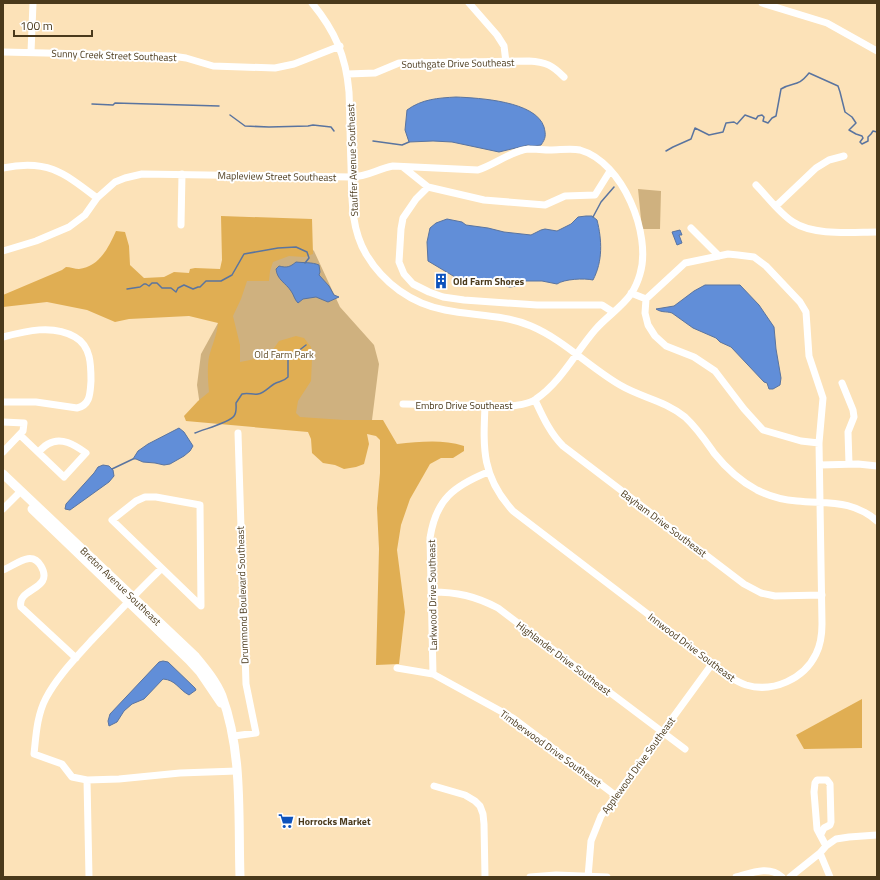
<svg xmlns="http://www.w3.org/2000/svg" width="880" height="880" viewBox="0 0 880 880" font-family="'Titillium Web',sans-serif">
<rect width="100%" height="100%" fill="#fce2b8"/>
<path fill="#cfb17f" d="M638 189 661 191 660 229H642Z
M247 234 298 235 314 251 340 307 374 345 379 364 372 420 302 427 202 420 197 385 201 354 234 294Z"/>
<path fill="#e0ae53" d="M221 216 312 219 313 254 304 257 289 256 273 262 270 271 269 281H247L241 299 233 316 240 345V362L255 359 270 354 279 341 296 336 304 338 311 347 312 359 311 381 298 401 296 413 300 417 344 420H383L397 444C420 442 441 439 464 446V451L453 458H441L430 464 410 499 401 525 397 550 405 612 399 664 376 665 379 549 377 508 380 473V440L376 436 367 434 369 444 364 464 356 467 344 469 335 465 323 463 312 453 311 439 308 432 186 421 184 416 198 401 209 392C208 381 207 368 209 357 212 345 217 335 218 323L189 316 129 319 115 322 87 310 47 302 3 307V295L62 270 66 267C70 267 75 269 79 269 99 267 109 247 116 231L125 232 129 246 130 265 144 278 164 277 174 272 189 273 190 269 195 268 220 269 222 260Z
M862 699V748L804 749 796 735Z"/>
<path fill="#618ed8" stroke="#5a749f" d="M456 97C479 98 536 101 544 127 546 135 546 138 541 145L533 146 528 145 499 152 452 142 433 141 409 142 405 130 407 110C422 99 438 98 456 97Z
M586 216H592L597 220C602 240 603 261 593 280 584 278 564 279 557 284L542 281H524L517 286 510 287 494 284 465 283 428 261 427 242 430 228 436 223 447 219 462 222 466 225 488 228 504 232 531 235 541 230 545 229 557 231 571 224 578 217Z
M680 230 682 235H679L682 243 677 245 672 232Z
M296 262C304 263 312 262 319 265L320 272 319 275 329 286 334 295 339 297 328 302 316 297 303 299 298 303C294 299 294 295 291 291 286 283 277 280 276 269L279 266C287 268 290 267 296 262Z
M705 285H740L759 305 774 327 776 349 781 378 780 385 773 389H769L767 383 764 382 731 347 720 342 716 338 693 328 672 313C666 311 662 313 656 309L674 306 694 291Z
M179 428 184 432 193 446 190 451 184 456 170 464 164 465 155 463 143 462 136 459H133L138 451 148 444Z
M103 465 109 466 113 470 114 476 109 482 70 510 65 509 66 504 94 473 98 467Z
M163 661 168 662 195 688 196 690 189 695C178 689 176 680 163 679L144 699 132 704 124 711 117 722 109 726 108 721 110 714 159 662Z"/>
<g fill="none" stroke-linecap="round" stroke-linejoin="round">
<path stroke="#5a749f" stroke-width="1.5" d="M92 104 113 105 115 103 219 106
M230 115 245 126 269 127 308 126 313 125 331 127 334 131
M373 141 402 145 409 142
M666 151 673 147 691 139 695 128 709 135 723 132 726 123 734 122 737 124 745 115 756 119 758 116 762 115 764 117 763 121 768 123 772 118 776 116 781 89C795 81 797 88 809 73L838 86 840 92 845 112 852 117 856 123 849 130 856 134 862 136 863 138 860 142 862 144 868 141V137L871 134 873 131 877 132
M593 217 601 202 614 187
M127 289 140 287 144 284H146L149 286 152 283H157L162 288H171L176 292 178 288 184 285 193 289 198 287H200L206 281H221L232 275 244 254 278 248 296 247 307 252 309 258 305 263
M195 433C204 429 229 423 234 416 237 412 236 407 236 403L242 394C248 392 252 395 258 394 264 393 269 387 274 384 280 381 283 382 288 377V359L306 345
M112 469 133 459"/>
<path stroke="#fff" stroke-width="7" d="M312 3C335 31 346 56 349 92 350 116 350 140 351 165 352 195 350 227 366 254 383 283 412 304 445 310 474 316 503 314 531 326 564 340 589 367 620 385 642 398 664 400 685 417 697 428 705 440 714 453 726 468 740 481 757 490 769 496 784 500 797 501 827 504 852 499 877 521
M469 3 497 35 504 46 506 62
M762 3 827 23 877 51
M3 52 172 56 186 58 213 66 275 68 294 64 340 46
M31 52 33 3
M348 74 375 73 399 63 529 61C546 62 552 65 564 77
M403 167 428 187 484 200 545 205 565 196 595 195 610 171
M3 168C47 159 63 172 97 198
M756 185C767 196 779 213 793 222 814 236 852 232 877 232
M428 187 416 199 403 218 401 229 399 262 404 274 413 284 429 292 443 297 464 300 537 305H602L613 312
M776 206 816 168 829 160 844 156
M181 225 182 174
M691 228 719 256
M3 251 36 241 69 227 85 215 97 198 115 182 125 178 142 174 351 177C368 177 377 169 393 166L478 170C494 165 513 150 529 149 536 149 543 150 550 150 560 150 571 148 580 150 623 162 652 235 640 274 638 281 635 288 631 294 621 308 606 317 595 330 576 352 561 382 536 399 529 404 516 406 507 406L403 404
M631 293 646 299
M646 299 645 313 648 325 655 336 666 346 694 357 715 371 744 409 763 430 801 441 819 443
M3 337C26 331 53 324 75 337 91 346 91 365 91 381 90 392 91 405 77 408L36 402H3
M842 383 853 410 854 417 848 432 849 464
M535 400C543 417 550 433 563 446L744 584 761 593 775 596 822 595
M485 406C483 450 482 477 513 511L730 677C735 680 740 683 746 685 773 693 804 679 816 654 821 644 822 634 822 624L819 443 823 398 809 356 806 312 800 302 766 266 754 257 738 255 728 254 685 263 646 299
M3 422 24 423 23 431 3 452
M20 435 64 477 86 453C75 445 61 436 48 444 44 446 41 450 38 452
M820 465 858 464 877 466
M145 497H156L200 505 201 606 112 520 136 501Z
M3 509 21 491
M161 569C137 592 114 617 91 641 75 659 57 677 46 698 37 715 36 735 34 754L62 764 72 777 87 780 119 779 180 773 237 771
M3 570C15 566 31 549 41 566 55 590 16 588 21 607L76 658
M432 592C457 592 475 596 498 608L685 749
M397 668 433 674 513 718 615 795
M433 674 430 538C436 499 454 486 488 472
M234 736 256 733 246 684 238 433
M87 780 89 877
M434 786 465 795 475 801 480 806 483 814 484 824 485 877
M821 834 824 828 830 825 831 822 830 784 827 780H817L815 783 814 792 817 829 826 846
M820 853 830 877
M530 877 556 875 607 877
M588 877 591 841 601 816 712 664
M736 877C751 873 769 865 782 877
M790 877 820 853 826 846 836 839 849 837 877 835"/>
<path stroke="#fff" stroke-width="9" d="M3 474 195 656C205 668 216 681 222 696 243 753 238 817 240 877
M32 509 189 660 200 672 221 703"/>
</g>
<defs>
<symbol id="building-bare" viewBox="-9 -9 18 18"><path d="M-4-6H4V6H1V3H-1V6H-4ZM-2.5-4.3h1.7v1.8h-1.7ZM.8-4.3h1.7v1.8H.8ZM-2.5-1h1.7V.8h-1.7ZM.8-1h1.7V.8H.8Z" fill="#0d52bc" stroke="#fff" stroke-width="2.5" paint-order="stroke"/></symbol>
<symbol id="supermarket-bare" viewBox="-9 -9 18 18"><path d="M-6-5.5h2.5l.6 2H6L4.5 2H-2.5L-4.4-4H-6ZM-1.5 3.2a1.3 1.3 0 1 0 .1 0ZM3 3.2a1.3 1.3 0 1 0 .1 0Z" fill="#0d52bc" stroke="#fff" stroke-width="2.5" paint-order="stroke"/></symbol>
</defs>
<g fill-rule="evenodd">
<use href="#building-bare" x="430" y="270" width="22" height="22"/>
<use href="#supermarket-bare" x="275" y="810" width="22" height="22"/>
</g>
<g text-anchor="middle" stroke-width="4" stroke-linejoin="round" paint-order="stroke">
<g font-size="10" fill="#4a391b" stroke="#fff">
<text transform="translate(114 55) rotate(2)" y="4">Sunny Creek Street Southeast</text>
<text transform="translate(458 63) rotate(-1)" y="4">Southgate Drive Southeast</text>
<text transform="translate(352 160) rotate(-92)" y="4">Stauffer Avenue Southeast</text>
<text transform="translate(277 176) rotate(1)" y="4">Mapleview Street Southeast</text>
<text x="464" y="409">Embro Drive Southeast</text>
<text transform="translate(664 523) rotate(37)" y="4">Bayham Drive Southeast</text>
<text transform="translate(121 586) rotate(44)" y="4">Breton Avenue Southeast</text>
<text transform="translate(242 595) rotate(-92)" y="4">Drummond Boulevard Southeast</text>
<text transform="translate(432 595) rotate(-91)" y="4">Larkwood Drive Southeast</text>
<text transform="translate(692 647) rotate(37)" y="4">Innwood Drive Southeast</text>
<text transform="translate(564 658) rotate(37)" y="4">Highlander Drive Southeast</text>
<text transform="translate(551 748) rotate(36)" y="4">Timberwood Drive Southeast</text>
<text transform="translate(638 765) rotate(-54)" y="4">Applewood Drive Southeast</text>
</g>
<g font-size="10" font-weight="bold" fill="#4a391b" stroke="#fff" text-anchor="start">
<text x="453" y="285">Old Farm Shores</text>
<text x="298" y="825">Horrocks Market</text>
</g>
<g font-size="10" fill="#5f4a24" stroke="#fff">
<text x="284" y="358">Old Farm Park</text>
</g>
</g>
<rect width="880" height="880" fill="none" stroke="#4a391b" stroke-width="8"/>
<path d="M14 30v6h78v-6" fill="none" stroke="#4a391b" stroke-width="2"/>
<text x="20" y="30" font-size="12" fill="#4a391b" stroke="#ffffff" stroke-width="3" paint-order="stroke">100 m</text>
</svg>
